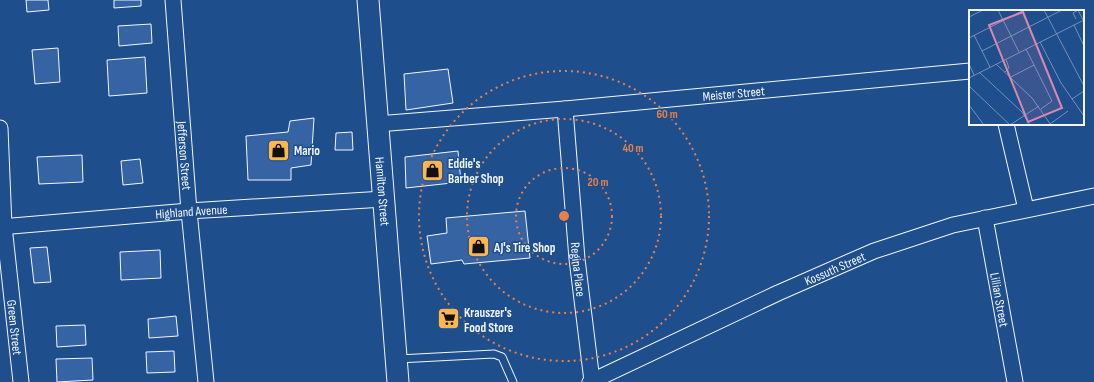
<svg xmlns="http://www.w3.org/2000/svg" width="1094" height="382" viewBox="0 0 1094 382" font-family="'Sofia Sans Condensed',sans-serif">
<rect width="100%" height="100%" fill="#1f4e8c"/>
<path fill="#3563a3" stroke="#f2f6ff" d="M26 0H48L49 10 27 12Z
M114 0H141V6L114 8Z
M151 24 152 43 119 46 118 26Z
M58 48 60 82 35 84 32 50Z
M145 57 147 93 109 96 107 60Z
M448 69 453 103 406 110 404 74Z
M314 118 311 165 291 168V180H248L246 136 288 132 290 121Z
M352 132 353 150H335L336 133Z
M458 151 461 182 406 188 405 157Z
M82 155 83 182 39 184 37 157Z
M140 159 143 183 123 185 121 161Z
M525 211 530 258 464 264 462 260 431 264 427 236 447 233 446 218Z
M47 247 51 282 34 283 30 248Z
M160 250 161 278 121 280 120 252Z
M176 316 178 336 149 338 148 319Z
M85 325 86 345 57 347 56 326Z
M174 351 175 372 147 373 146 352Z
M92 358 93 380 57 382 56 359Z"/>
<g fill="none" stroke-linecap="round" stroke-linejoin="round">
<defs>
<path id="lane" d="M398 359 494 354 502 357 513 382"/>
<g id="street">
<path id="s1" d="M173 0 189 211 206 382"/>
<path id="s2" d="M565 109 577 259 592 381"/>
<path id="s3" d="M377 124 565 109 970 71"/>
<path d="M1006 124 1026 209"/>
<path id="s4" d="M0 128 4 226 21 382"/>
<path id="s5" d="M985 218 1015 382"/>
<path id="s6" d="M0 227 189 211 384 199"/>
<path id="s7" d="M590 382 778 293 874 251 953 225 1094 196"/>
</g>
<g id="secondary">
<path id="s8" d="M368 0 398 382"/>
</g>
</defs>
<use href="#lane" stroke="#f2f6ff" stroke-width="9"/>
<use href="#street" stroke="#f2f6ff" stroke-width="17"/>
<use href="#secondary" stroke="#f2f6ff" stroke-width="23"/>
<use href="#lane" stroke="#1f4e8c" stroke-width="7"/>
<use href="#street" stroke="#1f4e8c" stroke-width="15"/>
<use href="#secondary" stroke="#1f4e8c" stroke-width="21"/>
</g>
<g fill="none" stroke="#ea8049" stroke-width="2" stroke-dasharray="2 4">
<circle cx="564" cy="216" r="48"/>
<circle cx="564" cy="216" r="97"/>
<circle cx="564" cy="216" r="145"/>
</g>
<defs>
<symbol id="shop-square" viewBox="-11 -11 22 22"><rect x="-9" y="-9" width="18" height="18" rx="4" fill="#ffb74d" stroke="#1f4e8c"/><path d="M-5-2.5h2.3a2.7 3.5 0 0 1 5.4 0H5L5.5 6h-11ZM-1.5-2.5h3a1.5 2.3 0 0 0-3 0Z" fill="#111"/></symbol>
<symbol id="supermarket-square" viewBox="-11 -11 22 22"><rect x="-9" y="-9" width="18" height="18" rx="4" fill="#ffb74d" stroke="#1f4e8c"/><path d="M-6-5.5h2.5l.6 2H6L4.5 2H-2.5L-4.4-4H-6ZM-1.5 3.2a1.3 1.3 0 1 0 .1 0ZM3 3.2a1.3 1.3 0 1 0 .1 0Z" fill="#111"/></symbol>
</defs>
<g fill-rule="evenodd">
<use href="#shop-square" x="266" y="138" width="25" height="25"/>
<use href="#shop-square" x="420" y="158" width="25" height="25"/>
<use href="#shop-square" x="466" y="234" width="25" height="25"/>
<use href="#supermarket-square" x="436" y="306" width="25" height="25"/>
</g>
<g text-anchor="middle" stroke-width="3" stroke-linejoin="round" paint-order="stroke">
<g font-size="13" fill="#f2f6ff" stroke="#1f4e8c">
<text dy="5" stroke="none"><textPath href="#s3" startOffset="358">Meister Street</textPath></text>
<text dy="5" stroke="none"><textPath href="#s1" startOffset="156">Jefferson Street</textPath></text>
<text dy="5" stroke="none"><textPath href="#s8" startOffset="192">Hamilton Street</textPath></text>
<text dy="5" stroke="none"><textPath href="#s6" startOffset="192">Highland Avenue</textPath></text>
<text dy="5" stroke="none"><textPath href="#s7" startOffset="270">Kossuth Street</textPath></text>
<text dy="5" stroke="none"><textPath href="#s2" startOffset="161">Regina Place</textPath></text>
<text dy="5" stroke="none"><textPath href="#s5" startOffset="83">Lillian Street</textPath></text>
<text dy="5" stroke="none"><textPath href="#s4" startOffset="200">Green Street</textPath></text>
</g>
<g font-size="13" font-weight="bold" fill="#f2f6ff" stroke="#1f4e8c" text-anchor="start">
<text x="294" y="155">Mario</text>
<text x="448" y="168">Eddie's<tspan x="448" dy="15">Barber Shop</tspan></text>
<text x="494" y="252">AJ's Tire Shop</text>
<text x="464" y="317">Krauszer's<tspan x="464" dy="15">Food Store</tspan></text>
</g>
</g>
<g transform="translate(969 10)">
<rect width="115" height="115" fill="#1f4e8c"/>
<path fill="none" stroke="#7391ba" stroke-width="1" d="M29 0 50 42M75 0 115 76M0 7 14 0M107 9 104 3 109 0 114 10M105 15 115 36M5 25 21 57M0 28 55 0M71 32 92 73 115 106M57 39 83 91 72 99M13 41 93 0M0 54 5 65M27 54 63 88 82 115M10 62 53 102 61 115M36 62 40 58 37 49M42 67 65 55M0 68 115 10M0 76 41 115M103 89 115 81M0 95 15 115M81 114 99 101M41 115 70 96"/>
<path fill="#da87ad" fill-opacity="0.15" stroke="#da87ad" stroke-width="2" d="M54 2 93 98 59 112 20 15Z"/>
<rect width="115" height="115" fill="none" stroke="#f2f6ff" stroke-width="2"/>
</g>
<circle cx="564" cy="216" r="6" fill="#ea8049" stroke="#1f4e8c" stroke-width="2"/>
<g font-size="12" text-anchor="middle" font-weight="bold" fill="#ea8049" stroke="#1f4e8c" stroke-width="3" stroke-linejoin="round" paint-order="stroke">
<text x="667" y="118">60 m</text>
<text x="633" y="152">40 m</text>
<text x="598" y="186">20 m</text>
</g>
</svg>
